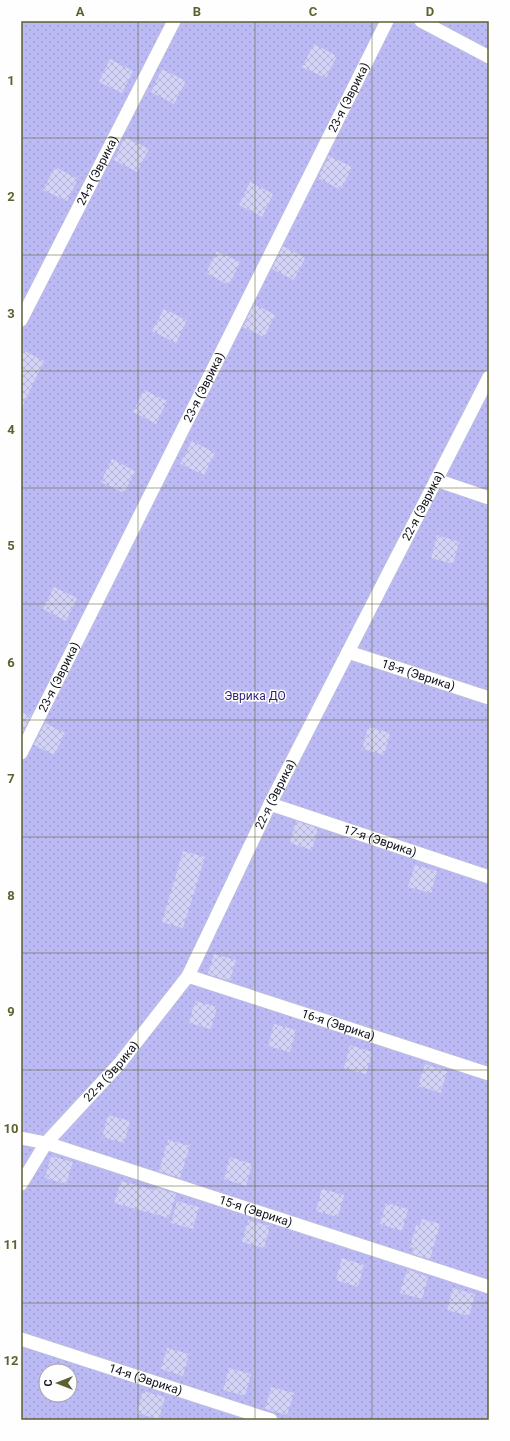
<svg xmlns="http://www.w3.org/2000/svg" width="510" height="1441" viewBox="0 0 510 1441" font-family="Roboto,sans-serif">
<defs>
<pattern id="garden-dots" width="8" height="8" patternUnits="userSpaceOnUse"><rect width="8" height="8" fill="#bbbaf4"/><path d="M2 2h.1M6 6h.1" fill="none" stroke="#a09fd1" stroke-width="1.8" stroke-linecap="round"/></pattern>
<pattern id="building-cross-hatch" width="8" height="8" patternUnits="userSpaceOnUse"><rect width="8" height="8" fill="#d3d3f7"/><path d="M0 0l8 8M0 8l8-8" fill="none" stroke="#b4b4d3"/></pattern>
</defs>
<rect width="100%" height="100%" fill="#efeffe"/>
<path fill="url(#garden-dots)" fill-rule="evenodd" d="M21 21H489V1420H21ZM46 1371H70V1395H46Z"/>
<path fill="url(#building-cross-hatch)" d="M314 44 337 56 326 78 302 67Z
M110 59 133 71 122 93 99 82Z
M162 69 186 81 174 104 151 92Z
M125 137 149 149 137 172 114 160Z
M329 156 352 167 341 190 318 178Z
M55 167 78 179 67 201 43 190Z
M250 182 273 194 262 217 239 205Z
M283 246 305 258 294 280 272 269Z
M217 251 240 262 229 285 206 273Z
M254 304 275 315 264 337 243 327Z
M164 309 187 320 176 343 152 331Z
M21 349 44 361 21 409Z
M144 390 167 401 156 424 133 412Z
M192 441 215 453 204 475 180 464Z
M112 459 135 471 124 493 101 482Z
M437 535 459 542 453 564 431 558Z
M54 587 77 598 66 621 43 609Z
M21 711 31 716 21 735Z
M45 723 65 733 54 755 34 745Z
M368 727 390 733 384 755 362 749Z
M296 821 318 828 312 850 290 843Z
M183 851 205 857 183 928 162 922Z
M415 865 437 871 431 893 408 887Z
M214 954 236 960 230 981 208 974Z
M195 1001 217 1007 211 1029 189 1023Z
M274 1024 296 1030 290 1052 268 1046Z
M350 1045 372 1052 366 1074 344 1068Z
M425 1064 447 1071 441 1093 418 1086Z
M108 1115 130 1121 124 1143 102 1137Z
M168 1140 190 1146 180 1178 159 1171Z
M51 1156 73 1162 66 1184 45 1178Z
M230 1157 252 1164 246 1186 224 1179Z
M121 1181 154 1190 155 1187 176 1194 169 1218 114 1203Z
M322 1189 344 1195 338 1217 316 1211Z
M177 1201 199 1207 193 1229 171 1223Z
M386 1203 408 1209 402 1231 380 1224Z
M422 1219 440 1224 430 1259 412 1254 414 1248 410 1247 416 1225 420 1226Z
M248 1220 270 1226 264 1248 242 1242Z
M342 1258 364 1265 358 1287 336 1280Z
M407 1269 428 1277 422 1299 400 1293Z
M453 1288 475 1294 469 1316 447 1310Z
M167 1348 189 1354 183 1376 161 1369Z
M229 1368 251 1374 245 1396 223 1390Z
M271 1387 294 1393 287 1415 265 1409Z
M143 1391 165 1397 159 1419 137 1413Z"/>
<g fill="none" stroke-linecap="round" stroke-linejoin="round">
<defs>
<g id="service">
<path d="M421 21 489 57"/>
<path id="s1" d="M21 320 174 21"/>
<path d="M436 480 489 498"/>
<path id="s2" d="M348 652 489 698"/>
<path id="s3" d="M21 753 387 21"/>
<path id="s4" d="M270 804 489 877"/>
<path id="s5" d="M188 976 489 1074"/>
<path id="s6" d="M21 1138 46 1143 489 1287"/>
<path id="s7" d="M21 1184 46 1143 120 1063 188 976 270 804 489 377"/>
<path id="s8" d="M21 1339 271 1420"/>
</g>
</defs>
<use href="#service" stroke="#bcbcdf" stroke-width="15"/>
<use href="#service" stroke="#fff" stroke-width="13"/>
</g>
<path fill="none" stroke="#5e612f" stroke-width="1" stroke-opacity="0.55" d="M138 21V1420M255 21V1420M372 21V1420M21 138H489M21 255H489M21 371H489M21 488H489M21 604H489M21 720H489M21 837H489M21 953H489M21 1070H489M21 1186H489M21 1303H489"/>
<g text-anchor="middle" stroke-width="3" stroke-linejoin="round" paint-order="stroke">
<g font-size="12" fill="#12121e" stroke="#fefefe">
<text dy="4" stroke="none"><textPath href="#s3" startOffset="733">23-я (Эврика)</textPath></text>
<text dy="4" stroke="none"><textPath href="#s1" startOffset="168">24-я (Эврика)</textPath></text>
<text dy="4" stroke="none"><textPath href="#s3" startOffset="409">23-я (Эврика)</textPath></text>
<text dy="4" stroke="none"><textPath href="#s7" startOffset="793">22-я (Эврика)</textPath></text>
<text dy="4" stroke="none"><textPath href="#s2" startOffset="74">18-я (Эврика)</textPath></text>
<text dy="4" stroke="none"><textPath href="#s3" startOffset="85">23-я (Эврика)</textPath></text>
<text dy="4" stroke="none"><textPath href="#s7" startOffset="469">22-я (Эврика)</textPath></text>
<text dy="4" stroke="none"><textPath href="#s4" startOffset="116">17-я (Эврика)</textPath></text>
<text dy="4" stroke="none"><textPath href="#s5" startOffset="158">16-я (Эврика)</textPath></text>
<text dy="4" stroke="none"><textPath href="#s7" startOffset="145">22-я (Эврика)</textPath></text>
<text dy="4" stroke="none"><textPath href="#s6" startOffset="246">15-я (Эврика)</textPath></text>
<text dy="4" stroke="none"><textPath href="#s8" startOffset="131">14-я (Эврика)</textPath></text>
</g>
<g font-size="12" fill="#321f78" stroke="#fefefe">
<text x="255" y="700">Эврика ДО</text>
</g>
</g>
<rect width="510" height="1441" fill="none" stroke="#fefefe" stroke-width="44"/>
<g transform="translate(58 1383) rotate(270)"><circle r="19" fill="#fefefe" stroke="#a0a0a4"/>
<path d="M0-3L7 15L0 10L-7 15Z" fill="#5e612f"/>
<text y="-6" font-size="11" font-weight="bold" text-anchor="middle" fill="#12121e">С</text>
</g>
<rect x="22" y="22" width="466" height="1397" fill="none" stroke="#5e612f" stroke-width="1.5"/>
<g font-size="13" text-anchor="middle" font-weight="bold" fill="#5e612f">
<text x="80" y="16">A</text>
<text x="197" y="16">B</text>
<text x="313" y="16">C</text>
<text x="430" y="16">D</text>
<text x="11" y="85">1</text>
<text x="11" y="201">2</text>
<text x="11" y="318">3</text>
<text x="11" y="434">4</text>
<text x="11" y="550">5</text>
<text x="11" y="667">6</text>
<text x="11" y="783">7</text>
<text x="11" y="900">8</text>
<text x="11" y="1016">9</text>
<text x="11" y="1133">10</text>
<text x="11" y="1249">11</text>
<text x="11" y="1365">12</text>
</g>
</svg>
